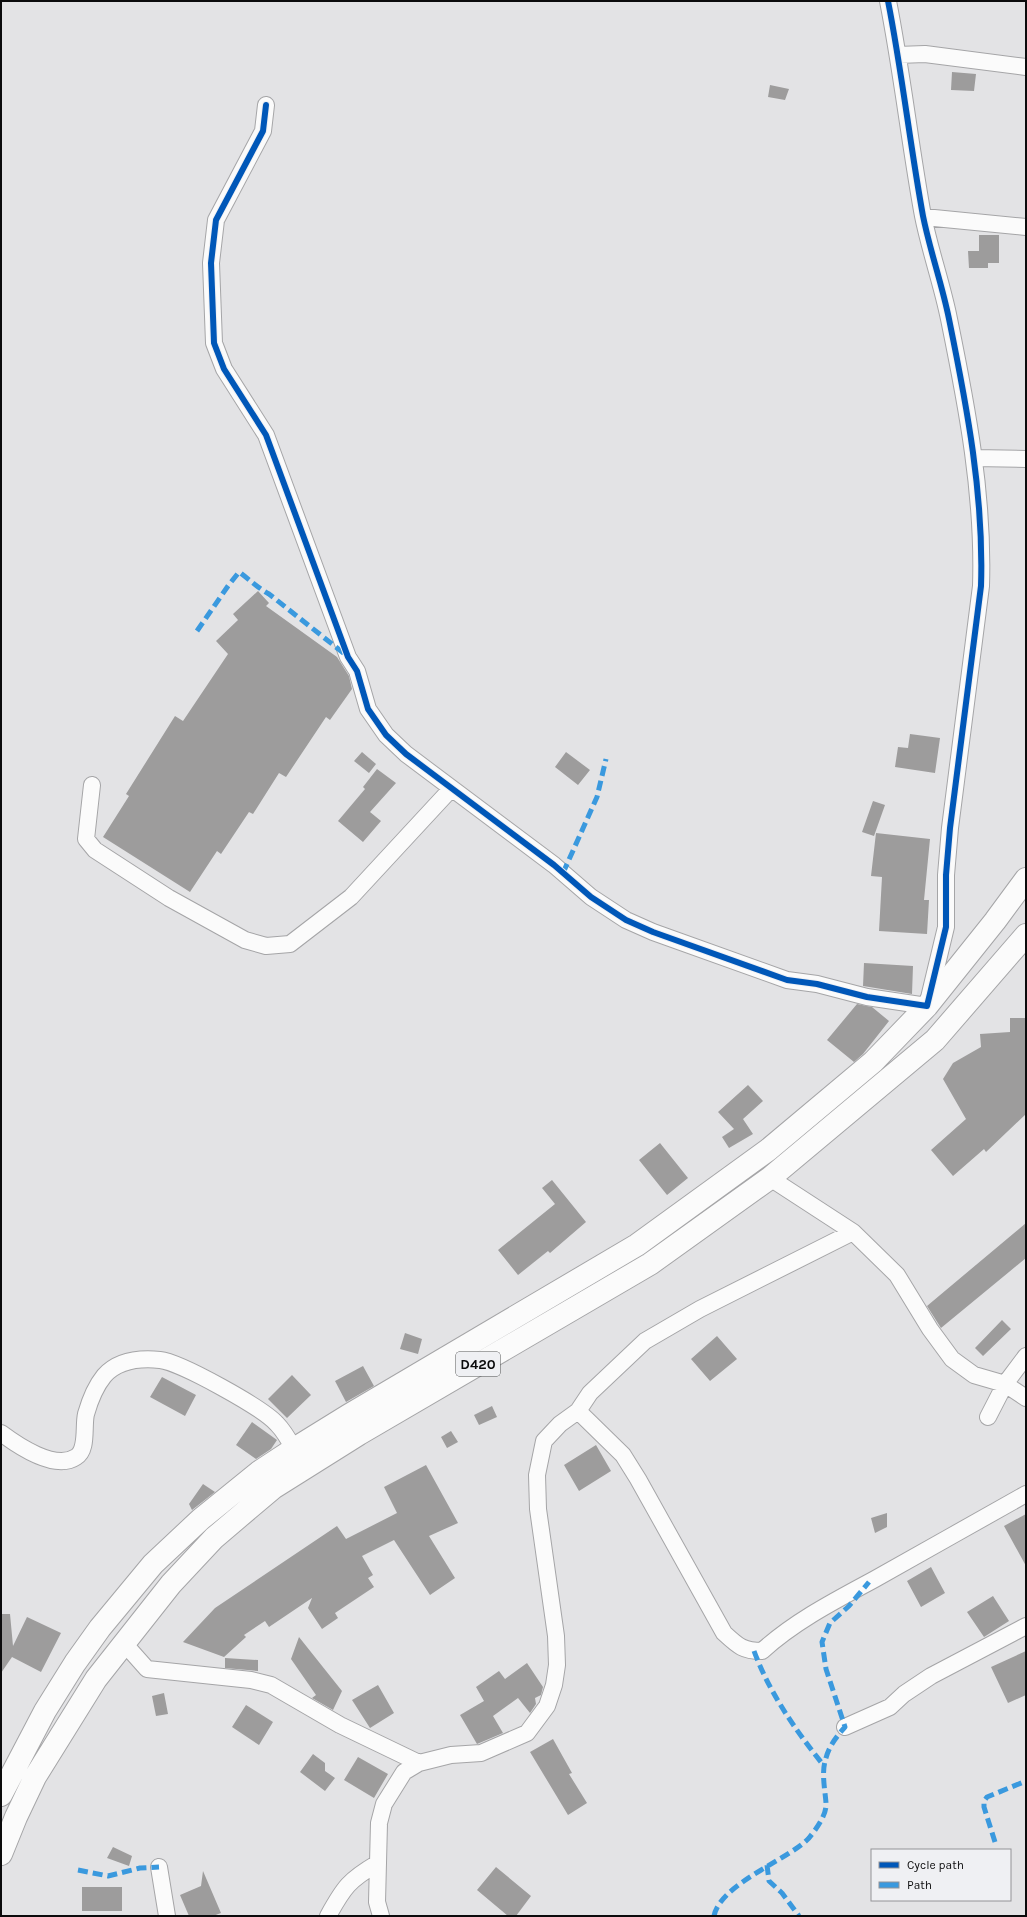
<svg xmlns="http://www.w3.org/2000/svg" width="1027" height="1917" viewBox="0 0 1027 1917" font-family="Karla,sans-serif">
<rect width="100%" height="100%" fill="#e3e3e5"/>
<path fill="#9d9c9c" d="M952 72 976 74 974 91 951 90Z
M770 85 789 89 785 100 768 97Z
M979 235H999V263H988V268H969L968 251H979Z
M258 591 269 603 266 606 337 657 349 676 352 689 330 720 326 717 286 777 279 773 253 814 249 812 221 854 217 851 190 892 103 837 129 796 126 794 175 716 183 721 228 654 216 641 238 620 233 614Z
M910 734 940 738 935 773 895 767 898 747 908 748Z
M362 752 376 764 369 773 354 761Z
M566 752 590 770 578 785 555 767Z
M377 769 396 783 370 812 381 821 363 842 338 821 365 789 363 787Z
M873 801 885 805 874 836 862 832Z
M876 833 930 839 924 900H929L927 934 879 931 882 877 871 876Z
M864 963 913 966 912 994 863 986Z
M857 1004 872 1007 889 1021 863 1054 854 1062 827 1040Z
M1010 1018H1026V1114L986 1152 984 1149 953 1176 931 1150 966 1119 943 1079 953 1063 981 1047 980 1034 1010 1032Z
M748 1085 763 1101 743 1119 753 1134 729 1148 722 1137 734 1129 718 1112Z
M660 1143 688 1178 667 1195 639 1160Z
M552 1180 586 1222 550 1253 548 1251 518 1275 498 1250 555 1204 542 1188Z
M1026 1223V1258L941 1328 927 1306Z
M1002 1320 1011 1329 983 1356 975 1348Z
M405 1333 422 1339 418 1354 400 1349Z
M717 1336 737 1359 710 1381 691 1359Z
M363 1366 374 1386 346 1402 335 1381Z
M292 1375 311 1395 287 1418 268 1399Z
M162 1377 196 1395 185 1416 150 1397Z
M492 1406 497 1417 479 1425 474 1415Z
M252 1422 277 1440 271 1449 256 1459 236 1445Z
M451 1431 458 1442 447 1448 441 1437Z
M596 1445 611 1471 579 1491 564 1465Z
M426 1465 458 1523 429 1536 455 1578 430 1595 394 1540 362 1556 373 1575 368 1578 374 1587 335 1613 338 1618 322 1629 308 1608 312 1598 269 1627 265 1621 244 1635 246 1637 224 1657 183 1642 215 1608 337 1526 346 1539 397 1513 384 1487Z
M203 1484 215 1492 192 1510 189 1504Z
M887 1513V1527L875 1533 871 1518Z
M1026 1514V1566L1004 1526Z
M931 1567 945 1593 921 1607 907 1581Z
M993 1596 1009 1621 984 1637 967 1612Z
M1 1614H10L13 1646 27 1617 61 1633 41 1672 12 1657 1 1673Z
M299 1637 342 1691 333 1710 312 1698 316 1695 291 1659Z
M1026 1651V1695L1008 1703 991 1667Z
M225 1658 258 1660V1671L225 1668Z
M527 1663 543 1687 541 1695 535 1698 536 1704 530 1713 518 1698 493 1716 503 1733 477 1744 460 1715 484 1701 476 1687 499 1671 505 1679Z
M378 1685 394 1713 370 1728 352 1700Z
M164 1693 168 1714 156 1716 152 1696Z
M246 1705 273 1722 259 1745 232 1727Z
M553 1739 572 1773 569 1774 587 1803 568 1815 530 1752Z
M313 1754 325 1763V1771L335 1778 325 1791 300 1772Z
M358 1757 388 1774 374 1798 344 1780Z
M113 1847 132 1856 129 1866 107 1858Z
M496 1867 531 1896 516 1916H508L477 1890Z
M203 1871 221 1913 213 1916H189L180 1895 201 1886Z
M82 1887H122V1911H82Z"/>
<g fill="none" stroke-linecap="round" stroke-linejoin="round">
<defs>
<path id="minor" d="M898 55 925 54 1026 67
M266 105 263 131 216 220 211 263 214 343 224 369 266 435 348 657 357 671 368 709 386 735 406 754 554 865 591 897 626 920 653 932 787 980 817 984 867 997 927 1006 946 927V875L950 828 981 586C984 496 967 407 949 319 942 284 930 251 923 216 910 145 902 72 888 1
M924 217 1026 227
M974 458 1026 459
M92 785 86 839 95 850 169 898 245 940 266 946 290 944 351 897 451 789
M770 1178 853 1232 897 1275 930 1329 952 1359 974 1375 1005 1384 1026 1398
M578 1411 623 1455 638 1479 724 1633C738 1646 743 1651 762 1651 795 1621 836 1600 875 1579 925 1551 976 1522 1026 1494
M988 1417 1005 1384 1026 1356
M1 1433C17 1445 55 1471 76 1457 88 1450 83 1427 86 1414 90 1400 95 1387 104 1376 118 1360 140 1358 160 1360 180 1362 263 1408 277 1424 284 1431 289 1440 294 1449
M123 1642 147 1669 251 1680 271 1685 340 1725 419 1763
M845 1727 890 1707 904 1694 931 1676 1026 1626
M159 1867 167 1916
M328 1916C344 1887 349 1880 378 1863
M381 1916 377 1902 379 1823 384 1804 404 1772 419 1763 451 1755 481 1753 527 1733 547 1706 554 1685 557 1665 556 1636 538 1509 537 1475 544 1441 560 1424 578 1411 590 1393 645 1341 700 1309 853 1232"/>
<path id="highway" d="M1 1795 45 1711 75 1663 100 1628 153 1564 201 1519 259 1472 294 1449 349 1415 637 1245 768 1150 873 1062 927 1006 995 921 1026 879
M1 1854 16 1817 35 1777 96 1679 171 1584 214 1538 273 1488 359 1434 650 1264 770 1178 935 1040 1026 935"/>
</defs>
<use href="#minor" stroke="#a5a5a7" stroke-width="18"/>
<use href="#highway" stroke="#a5a5a7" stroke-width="24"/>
<use href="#minor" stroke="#fbfbfb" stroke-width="16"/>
<use href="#highway" stroke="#fbfbfb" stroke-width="22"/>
<path stroke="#3a99de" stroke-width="5" stroke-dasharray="10 5" stroke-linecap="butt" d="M197 631 228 586 239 572C250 580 258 588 269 594L346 655
M563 873 597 797 606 759
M754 1651C770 1694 796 1731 825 1767
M995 1842 984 1807V1801L987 1797 1026 1781
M767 1865 769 1881 782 1893 799 1916
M78 1870 108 1876 140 1868 159 1867
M714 1916C720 1884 788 1860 809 1838 816 1829 827 1815 826 1803 825 1789 821 1772 826 1758 829 1746 837 1736 845 1727L826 1669 822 1642 830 1623 849 1606 869 1582"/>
<defs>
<path id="cycleway" d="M266 105 263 131 216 220 211 263 214 343 224 369 266 435 348 657 357 671 368 709 386 735 406 754 554 865 591 897 626 920 653 932 787 980 817 984 867 997 927 1006 946 927V875L950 828 981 586C984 496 967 407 949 319 942 284 930 251 923 216 910 145 902 72 888 1"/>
</defs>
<use href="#cycleway" stroke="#eff0f3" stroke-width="8"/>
<use href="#cycleway" stroke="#0057b8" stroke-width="6"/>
</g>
<g text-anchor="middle" stroke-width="4" stroke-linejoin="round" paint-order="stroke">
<rect fill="#eff0f3" stroke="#4f5051" stroke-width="1" x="456" y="1352" width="44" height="24" rx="3"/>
<g font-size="14" font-weight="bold" fill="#0b0b0c">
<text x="478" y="1369">D420</text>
</g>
</g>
<rect width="1027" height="1917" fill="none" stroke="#0b0b0c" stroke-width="4"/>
<rect x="871" y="1849" width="140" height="52" fill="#eff0f3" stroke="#949497"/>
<rect x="879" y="1862" width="20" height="6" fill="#0057b8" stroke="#949497"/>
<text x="907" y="1869" font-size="12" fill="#0b0b0c">Cycle path</text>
<rect x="879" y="1882" width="20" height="6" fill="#3a99de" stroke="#949497"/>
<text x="907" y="1889" font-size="12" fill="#0b0b0c">Path</text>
</svg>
